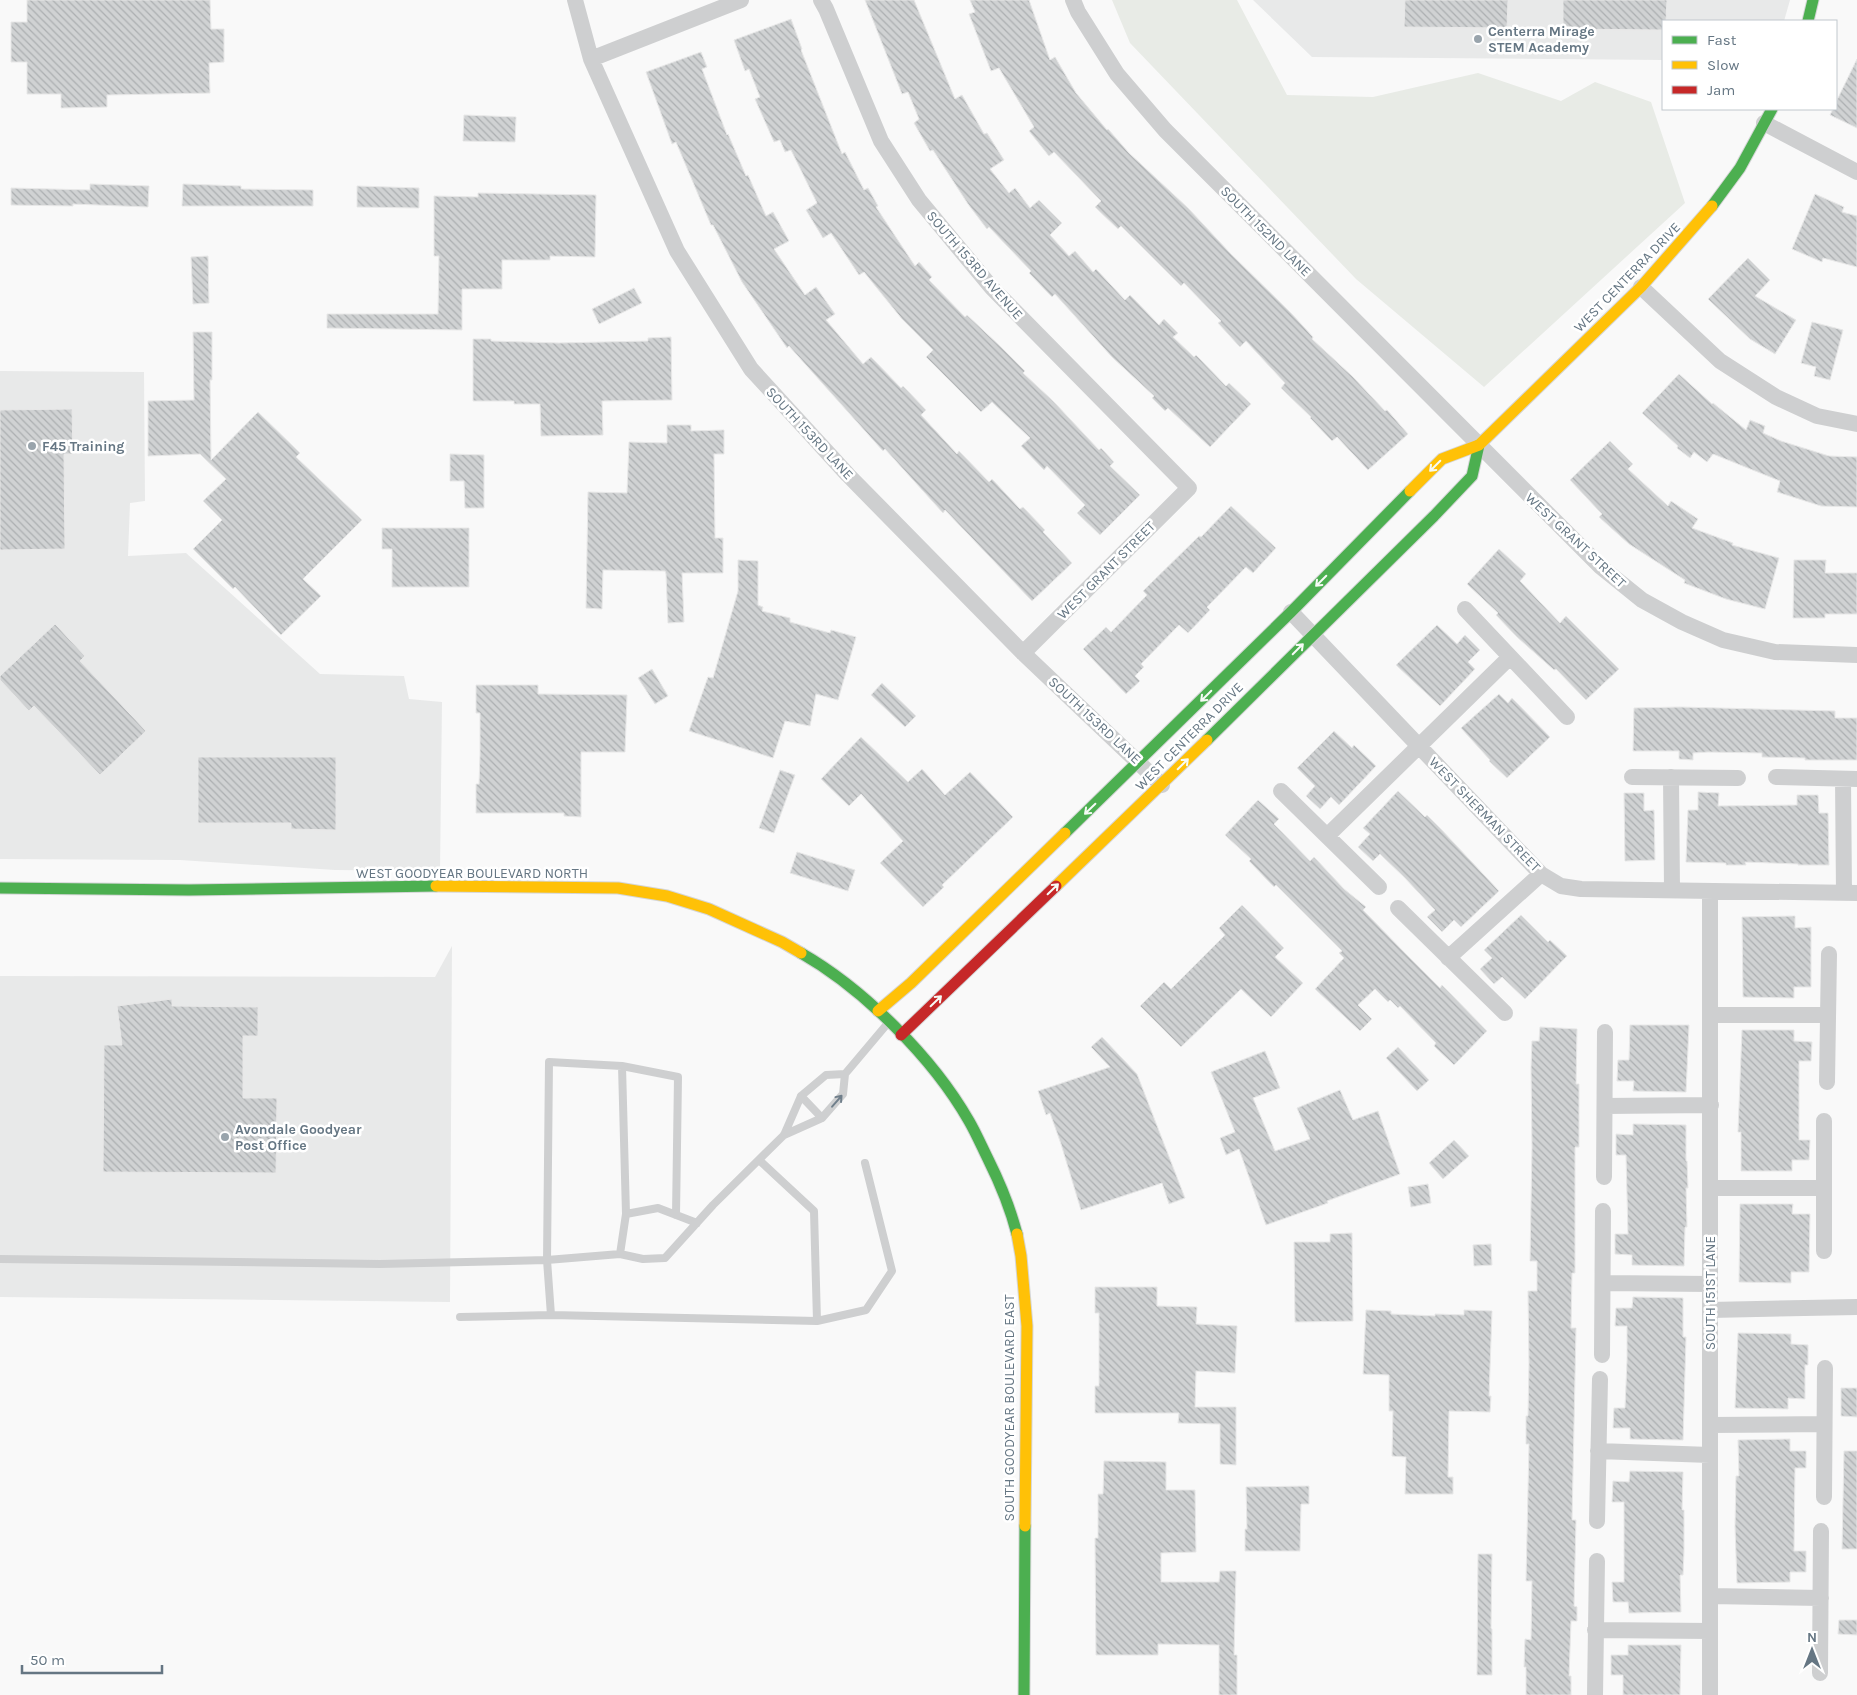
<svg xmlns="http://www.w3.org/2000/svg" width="1857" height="1695" viewBox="0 0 1857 1695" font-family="Karla,sans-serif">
<defs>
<pattern id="building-back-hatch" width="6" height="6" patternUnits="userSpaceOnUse" patternTransform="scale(1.25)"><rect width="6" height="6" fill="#d0d2d3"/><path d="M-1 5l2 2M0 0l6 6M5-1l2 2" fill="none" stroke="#acafb1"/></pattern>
</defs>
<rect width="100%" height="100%" fill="#f9f9f9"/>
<path fill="#e8e9e9" d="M1253 0H1790L1784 21H1663V60L1312 57Z
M0 371 144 372 145 501 130 503 128 556 186 553 320 674 404 676 409 699 442 702 440 871 335 870 180 860 0 859Z
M452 946 450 1302 0 1297V976L435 977Z"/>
<path fill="#e8ebe6" d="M1112 0H1237L1287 95 1373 97 1478 73 1561 101 1595 82 1651 102 1685 203 1484 387 1356 279 1130 43Z"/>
<path fill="url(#building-back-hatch)" stroke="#e8e8e8" d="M27 0H210L211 29H224V62L209 63 210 93 107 95V107L61 108V94H27V62H11V22H27Z
M865 0H914L955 99 962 95 984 134 987 133 1004 160 990 169 1009 193 1015 188 1030 208 1039 200 1062 223 1050 235 1069 256 1075 251 1093 272 1096 269 1125 300 1130 295 1159 325 1164 319 1178 333 1173 337 1194 357 1196 355 1226 386 1229 383 1251 404 1210 447 1168 408 1165 411 1152 398 1154 396 1112 357 1055 294 1052 297 1029 273 1031 271 989 227 987 229 968 204 933 150 930 151 914 123 919 119 908 92 902 94Z
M970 0H1029L1050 60 1055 57 1076 93 1107 130 1108 129 1129 153 1188 208 1230 253 1291 313 1313 337 1312 339 1353 377 1385 411 1387 410 1408 434 1368 470 1337 437 1332 441 1310 418 1311 417 1281 388 1285 383 1246 341 1240 347 1218 323 1221 321 1184 283 1181 286 1121 226 1118 229 1095 207 1101 201 1054 152 1049 156 1029 131 1034 127 999 68 991 71 969 14 975 12Z
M1405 0H1508L1507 28 1404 27Z
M1563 0H1667L1666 21H1663V30L1563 29Z
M791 19 802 49 801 50 842 154 845 152 864 190 868 188 878 206 876 207 915 266 919 262 932 277 929 280 965 317 967 315 1002 348 1025 371 1023 373 1053 401 1099 450 1101 448 1114 462 1110 466 1140 495 1100 535 1077 513 1085 505 1047 466 1044 470 1021 446 1030 438 992 402 981 412 926 357 933 350 902 319 864 272 859 275 831 233 823 238 806 210 817 203 791 150 785 152 780 140 774 142 755 99 760 97 749 69 745 71 734 40Z
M701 52 707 67 702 69 727 135 728 134 746 176 748 175 766 216 773 212 789 241 774 249 805 295 816 287 835 314 826 320 863 364 871 357 901 388 903 386 926 410 921 415 957 454 959 451 989 482 992 479 1020 509 1023 507 1045 530 1043 532 1072 563 1032 601 945 510 943 513 885 449 883 451 789 346 787 348 742 282 713 225H711L676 142 672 144 646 72Z
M1857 59V128L1830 115 1833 109H1836V102Z
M464 115 516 117 515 142 463 141Z
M90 184 149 186 148 207 73 204V206L11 205V188L90 190Z
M183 184 241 186V189L313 190V206H182Z
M357 186 419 188V208L357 207Z
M478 193 596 195 595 257 550 256V260H502V289H462V330L327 328V314H438L439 256H434V196L478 197Z
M1815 194 1844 207 1842 212 1857 216V267L1823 258 1822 262 1792 249Z
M208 256 209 303 193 304 191 257Z
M1748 258 1770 280 1755 296 1796 320 1775 354 1750 339 1708 299Z
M634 288 642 303 599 324 592 309Z
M1812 322 1843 330 1830 380 1814 376 1816 367 1801 363Z
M193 332H212V380H210L211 460 258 412 300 453 296 457 362 520 303 579 321 596 281 635 235 587 233 589 193 549 222 520 203 501 226 479 200 454 148 456V401L194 400Z
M671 337 672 400 602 401 603 435 541 436 540 404H514V401H473V339H491V341L559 343 648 341V338Z
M1679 374 1712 404 1713 403 1746 430 1750 420 1765 426 1763 433 1781 441 1829 456 1857 457V507L1821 506 1777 492 1780 481 1713 454 1707 462 1694 452 1690 458 1677 448 1678 446 1642 413Z
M72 409 73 454H64L65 549 0 550V410Z
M667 425H691V431L724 430V454H714L715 538H723V573H682L684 622 668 623 666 574 665 571 603 570 602 609 586 608 588 492 627 493 629 442 667 443Z
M1610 441 1633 464 1628 469 1668 506 1671 501 1698 519 1692 528 1733 543 1732 545 1779 558 1765 609 1726 599 1684 583 1685 580 1629 544 1599 517 1602 514 1570 480Z
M450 454 484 455V508H465L464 481H450Z
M1231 506 1276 548 1253 573 1246 567 1207 607 1210 610 1188 633 1179 625 1141 664 1144 667 1135 676 1140 681 1126 694 1083 649 1106 627 1111 632 1147 595 1143 591 1199 536 1201 537Z
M382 528H469V587H392V549H382Z
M1499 549 1526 574 1520 581 1560 623 1566 616 1619 669 1586 700 1556 669 1554 670 1517 637 1496 615 1498 613 1467 584Z
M738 560 758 561V605L763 607 762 611 790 618V622L830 633 831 630 856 637 838 700 816 694 810 726 785 721 773 758 689 731 708 677 713 678 738 591Z
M1794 560H1826L1825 573H1857V614H1825V618H1793Z
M55 624 85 656 80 661 146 731 100 775 34 706 29 711 0 680V676Z
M1437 625 1457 644 1465 635 1480 650 1468 662 1475 669 1440 706 1396 665Z
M652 669 668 696 655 704 638 678Z
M882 683 916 716 905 727 871 695Z
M476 685H538V694L627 695 625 752H581V817L564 816V813H476V784H479L480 755V713H476Z
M1499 694 1508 703 1512 698 1550 737 1507 778 1489 761 1490 760 1461 728Z
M1680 707 1835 711V718H1857V760H1805V758L1762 757V753L1708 752 1693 753V760L1679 759V751H1633L1634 708Z
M1334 731 1352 748 1354 745 1376 766 1339 805 1331 797 1320 809 1306 796 1315 786 1297 768Z
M861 737 908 782 922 769 945 795 970 772 1013 817 942 885 944 887 923 907 880 863 903 841 861 794 849 806 821 779Z
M198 757H336V830L291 829V823H198Z
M780 770 795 775 774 833 759 828Z
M1398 791 1425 817 1427 815 1439 827 1499 891 1461 927 1454 920 1442 932 1427 917 1435 910 1404 877 1380 854 1373 861 1358 847 1370 834 1363 828Z
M1698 792 1719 793 1718 806 1797 805V795H1818L1819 813H1828L1829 865H1798V864L1745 862 1746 865H1726V863L1686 862 1688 810H1698Z
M1624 793H1644V811L1654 810 1655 860 1625 861Z
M1258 800 1279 819 1274 824 1310 861 1314 857 1344 889 1366 907 1363 910 1404 952 1440 988 1442 985 1487 1031 1454 1065 1434 1046 1436 1043 1400 1006 1398 1008 1390 1000 1388 1002 1375 989 1358 1005 1372 1019 1360 1031 1315 989 1344 958 1339 953 1342 951 1276 885 1274 887 1249 861 1251 859 1225 835Z
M797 852 855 870 848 891 790 873Z
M1242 905 1284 948 1275 957 1303 983 1271 1017 1241 989 1181 1047 1140 1006 1164 982 1171 989 1225 935 1219 928Z
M1521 915 1548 942 1550 940 1567 956 1525 999 1502 977 1494 984 1480 969 1492 958 1484 950Z
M1795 916V928L1811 927V987H1794V998L1743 997 1742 917Z
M172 999V1006L258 1007V1036H243V1098H277L276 1173 103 1172 104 1045H122L117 1006Z
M1630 1025H1689L1686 1092 1633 1091 1634 1081H1617L1618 1060H1629Z
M1540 1027 1577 1029 1576 1084H1579V1147H1575V1273H1572L1571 1328H1576L1572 1520H1576L1574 1606 1577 1607V1621H1571L1569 1676H1571V1695H1526V1667H1524L1525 1639 1531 1640 1532 1581H1526L1529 1444H1526V1416H1528L1529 1364 1528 1291H1537V1261H1530L1532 1147 1531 1068 1532 1041H1539Z
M1742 1030H1794V1041L1812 1042 1811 1061H1799V1140H1810L1809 1160H1792V1171H1741V1132H1738Z
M1102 1037 1137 1074 1185 1198 1169 1204 1162 1183 1081 1210 1061 1144 1050 1113 1046 1115 1038 1091 1110 1067 1091 1047Z
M1398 1047 1429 1080 1417 1091 1386 1058Z
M1265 1051 1280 1088 1253 1098 1275 1151 1310 1139 1297 1108 1340 1090 1353 1120 1378 1111 1400 1174 1327 1201 1328 1203 1266 1225 1239 1149 1226 1155 1220 1138 1235 1132 1211 1072Z
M1633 1124 1686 1125V1161H1687L1688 1188H1686L1687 1227H1685L1684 1266 1632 1265V1255L1615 1254V1234H1628L1626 1155H1616V1134L1633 1135Z
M1454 1140 1469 1156 1443 1179 1429 1163Z
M1428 1184 1431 1203 1411 1207 1408 1187Z
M1740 1204H1793L1792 1214H1810L1809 1272H1791V1283L1739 1282Z
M1352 1233 1353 1321 1295 1322 1294 1242H1330V1234Z
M1491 1244 1492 1265 1474 1266 1473 1245Z
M1095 1287H1157V1306L1197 1307 1196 1324 1237 1326 1235 1373 1196 1371 1195 1407H1236V1465L1220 1464V1424L1178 1423 1179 1413H1095V1386H1099V1313H1095Z
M1633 1297 1683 1298V1337H1686L1683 1440 1630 1439V1428H1613L1614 1408H1625L1627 1361V1326H1615L1616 1308H1632Z
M1366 1310 1391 1311V1314L1435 1316V1314L1464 1315V1310L1492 1311 1489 1396H1491L1490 1412 1449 1411 1448 1477H1453V1494H1405L1406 1457 1392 1456 1393 1411H1389V1375L1363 1374Z
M1738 1333 1791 1334V1344L1808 1345V1365H1805V1399L1788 1398V1409L1735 1408Z
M1841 1388H1857V1417L1841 1416Z
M1790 1439V1451H1806V1468H1795L1794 1551H1806V1572H1790V1582L1737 1583 1735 1526 1736 1476H1739L1738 1440Z
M1844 1451H1857V1549H1842Z
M1104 1461 1166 1462V1490H1195L1196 1552 1161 1553V1582H1219L1220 1571H1236L1234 1655H1237V1695H1219V1645L1158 1644V1655H1096L1095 1538H1098V1494H1103Z
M1630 1471 1683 1472 1682 1510H1684V1551L1683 1575H1680L1681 1612 1629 1613 1628 1602H1613L1612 1582H1624V1502H1612L1613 1481 1629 1482Z
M1309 1486V1504H1301L1300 1551H1245V1529H1247L1246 1487Z
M1478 1554H1492L1491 1628 1492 1629V1675H1477Z
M1839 1620H1857V1635L1838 1634Z
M1628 1645H1681L1680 1695H1623V1675H1611V1655H1628Z"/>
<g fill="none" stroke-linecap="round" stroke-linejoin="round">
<defs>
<path id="fast" d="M1808 21 1813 0
M1712 206 1740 168 1772 109
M1207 740 1434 516 1472 476 1479 445
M1065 833 1291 612 1410 491
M0 888 189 890 436 886
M801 953C864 989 933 1058 969 1121 976 1133 982 1147 988 1159 1000 1183 1010 1207 1017 1234
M1024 1695 1025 1526"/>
<path id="slow" d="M1410 491 1442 459 1479 445 1641 287 1712 206
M436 886 618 888 667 896 709 909 782 942 801 953
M1056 886 1207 740
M878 1011 911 983 1065 833
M1017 1234 1021 1256 1027 1326 1025 1526"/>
<path id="jam" d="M901 1035 1056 886"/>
</defs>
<use href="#fast" stroke="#d5d6d7" stroke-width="13"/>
<use href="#slow" stroke="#d5d6d7" stroke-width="13"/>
<use href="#jam" stroke="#d5d6d7" stroke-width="13"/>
<path stroke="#cecfd0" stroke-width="8" d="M622 1066 678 1077 676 1215
M801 1096 822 1118
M784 1135 822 1118 843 1094 845 1074 888 1023
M759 1160 814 1211 817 1321 866 1310 892 1271 865 1163
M697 1223 658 1208 626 1214 620 1254 643 1259 665 1258 713 1205 784 1135 801 1096 826 1075 845 1074
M620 1254 547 1260 551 1315 817 1321
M0 1259 380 1264 547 1260 549 1062 622 1066 626 1214
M460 1317 551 1315"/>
<path stroke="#cecfd0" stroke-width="16" d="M575 0 591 59 677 251 751 369 848 475 1023 653 1162 785
M821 0 826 9 881 141 919 200 992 288 1189 488 1023 653
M1073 0 1078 12 1117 74 1165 130 1601 567 1642 600 1682 622 1723 640 1775 652 1857 655
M591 59 741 0
M1764 123 1857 172
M1641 287 1720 361 1776 397 1817 416 1857 424
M1465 609 1567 717
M1291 612 1541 874 1561 886 1581 889 1857 893
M1632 777 1738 778
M1671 777 1672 889
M1776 777 1857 779
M1843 779 1844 893
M1281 791 1379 887
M1327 836 1510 657
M1710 891V1695
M1398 908 1505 1013
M1448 958 1541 874
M1710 1015H1828
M1827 1082 1829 954
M1605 1106 1711 1105
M1824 1121V1251
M1604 1177 1605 1032
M1710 1188H1824
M1603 1283 1710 1284
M1710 1310 1857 1307
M1602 1355 1603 1211
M1710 1425 1824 1424
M1598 1451 1710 1455
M1824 1497 1825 1368
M1597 1521 1600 1379
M1710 1596 1821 1598
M1595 1630 1710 1631
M1820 1673 1821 1531
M1595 1695 1597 1561"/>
<use href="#fast" stroke="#4caf50" stroke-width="11"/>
<use href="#slow" stroke="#ffc107" stroke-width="11"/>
<use href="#jam" stroke="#c62828" stroke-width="11"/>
</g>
<defs><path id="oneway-shaft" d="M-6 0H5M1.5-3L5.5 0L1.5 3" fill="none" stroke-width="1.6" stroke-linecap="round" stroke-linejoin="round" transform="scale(1.25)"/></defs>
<g stroke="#f6fbf6">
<use href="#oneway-shaft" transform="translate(1435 466) rotate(135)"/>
<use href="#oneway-shaft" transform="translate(1321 581) rotate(135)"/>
<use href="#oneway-shaft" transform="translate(1298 649) rotate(-45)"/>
<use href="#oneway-shaft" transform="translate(1206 696) rotate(135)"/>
<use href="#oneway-shaft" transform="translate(1183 764) rotate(-45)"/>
<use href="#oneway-shaft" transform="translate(1090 809) rotate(136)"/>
<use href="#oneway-shaft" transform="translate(1053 889) rotate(-44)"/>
<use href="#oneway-shaft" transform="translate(936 1001) rotate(-44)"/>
</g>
<use stroke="#707f8b" href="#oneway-shaft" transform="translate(837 1101) rotate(-49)"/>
<g fill="#99a4ac" stroke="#fff" stroke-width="2">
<circle cx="1478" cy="39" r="5"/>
<circle cx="32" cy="446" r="5"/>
<circle cx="225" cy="1137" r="5"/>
</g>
<g text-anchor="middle" stroke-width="5" stroke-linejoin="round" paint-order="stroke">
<g font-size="14" font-weight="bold" fill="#657683" stroke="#fff" text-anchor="start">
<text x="1488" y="36">Centerra Mirage<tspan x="1488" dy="16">STEM Academy</tspan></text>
<text x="42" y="451">F45 Training</text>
<text x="235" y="1134">Avondale Goodyear<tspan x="235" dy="16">Post Office</tspan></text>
</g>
<g font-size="14" fill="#657683" stroke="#fff">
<text transform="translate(1266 231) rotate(45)" y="5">SOUTH 152ND LANE</text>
<text transform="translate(975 265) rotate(49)" y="5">SOUTH 153RD AVENUE</text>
<text transform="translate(1627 277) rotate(-46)" y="5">WEST CENTERRA DRIVE</text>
<text transform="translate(810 433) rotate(47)" y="5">SOUTH 153RD LANE</text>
<text transform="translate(1576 540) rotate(43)" y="5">WEST GRANT STREET</text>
<text transform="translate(1106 570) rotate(-45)" y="5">WEST GRANT STREET</text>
<text transform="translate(1095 720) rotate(43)" y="5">SOUTH 153RD LANE</text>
<text transform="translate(1189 736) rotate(-45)" y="5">WEST CENTERRA DRIVE</text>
<text transform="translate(1485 814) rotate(46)" y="5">WEST SHERMAN STREET</text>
<text x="472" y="878">WEST GOODYEAR BOULEVARD NORTH</text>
<text transform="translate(1710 1293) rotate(-90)" y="5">SOUTH 151ST LANE</text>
<text transform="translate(1009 1408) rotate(-90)" y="5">SOUTH GOODYEAR BOULEVARD EAST</text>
</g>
</g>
<rect x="1662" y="20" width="175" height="90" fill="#ffffff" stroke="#c1c8cd"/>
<rect x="1672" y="36" width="25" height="8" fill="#4caf50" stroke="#c1c8cd"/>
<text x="1707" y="45" font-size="15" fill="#657683">Fast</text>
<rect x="1672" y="61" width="25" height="8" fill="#ffc107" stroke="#c1c8cd"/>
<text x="1707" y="70" font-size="15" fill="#657683">Slow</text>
<rect x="1672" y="86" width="25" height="8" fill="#c62828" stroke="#c1c8cd"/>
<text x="1707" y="95" font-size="15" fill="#657683">Jam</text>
<g transform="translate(1812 1650)" stroke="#ffffff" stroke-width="4" paint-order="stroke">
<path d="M0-4L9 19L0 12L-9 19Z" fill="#657683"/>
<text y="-8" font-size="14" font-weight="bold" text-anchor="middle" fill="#657683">N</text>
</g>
<path d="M22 1665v8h140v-8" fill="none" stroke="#657683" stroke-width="2.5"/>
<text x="30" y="1665" font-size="15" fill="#657683" stroke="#ffffff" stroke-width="4" paint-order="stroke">50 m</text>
</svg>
